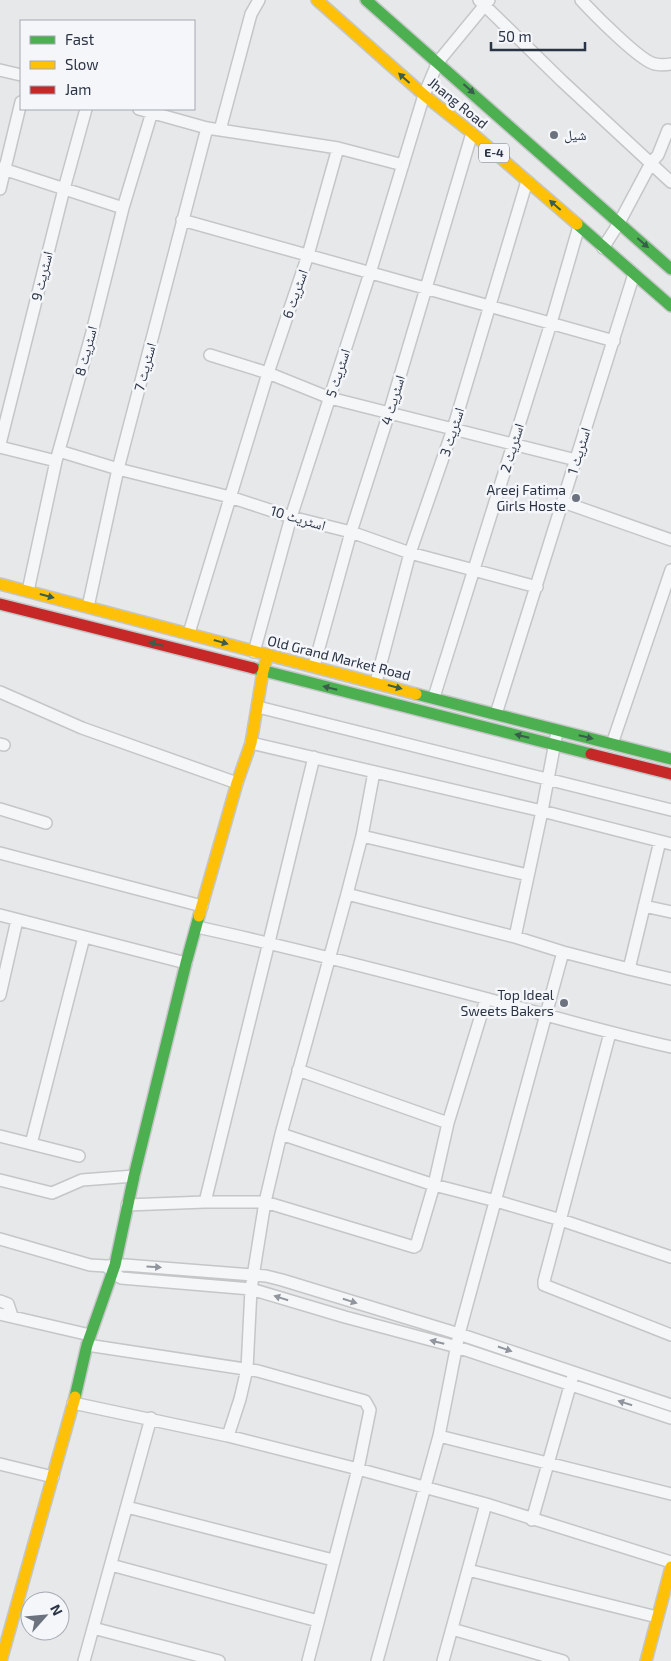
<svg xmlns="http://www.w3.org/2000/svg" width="671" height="1661" viewBox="0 0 671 1661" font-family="'Exo 2','Noto Naskh Arabic',sans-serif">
<rect width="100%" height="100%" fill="#e6e8ea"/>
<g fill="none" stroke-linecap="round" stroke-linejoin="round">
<defs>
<path id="street" d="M479 0 562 81 671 182
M581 0C593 13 641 62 655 64 660 65 666 65 671 64
M0 70 21 75
M139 109 207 128 338 148 403 165
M220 130 251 14 259 0
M0 168 123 208
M0 189 21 102
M182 220 614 341
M603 248 619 223 651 163 658 155 668 130
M210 355 268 373 330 398 576 460
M0 444 64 189 86 109
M0 447 56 461
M59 451 118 469 230 497 291 517 351 532 410 553 537 587
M563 502 671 540
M28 591 56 461 91 336 123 208 152 112
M88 607 118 469 207 128
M189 633 268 373 308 255 338 148
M254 652 291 517 370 273 424 95 438 62 489 0
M314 666 351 532 389 413 472 133
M376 682 410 553 453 429 527 181
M0 692 82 728 237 783
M434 697 551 323 579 226
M258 707 671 810
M496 714 634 274
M251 743 542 811 671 844
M0 744 4 745
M612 744 671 570
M0 809 46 823
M362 836 528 875
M0 853 202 906
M347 894 515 937 563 952 629 969 660 841
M644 906 671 912
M0 915 186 963
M197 927C294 948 391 973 488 999 549 1016 609 1033 671 1047
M515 937 542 811 556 737
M629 969 671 979
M0 995 17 920
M610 1033 544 1281V1285L671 1335
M298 1070 448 1123
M281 1134 434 1185 496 1201 561 1220 671 1257
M0 1136 79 1156
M31 1144 84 937
M0 1180 52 1193 82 1180 134 1176
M205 1202 269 942 314 757
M127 1205 205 1202H265L414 1247 416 1246 434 1185 448 1123 486 999
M0 1239 90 1265 106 1266 125 1265 266 1276 282 1280 459 1334 671 1405
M107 1267 121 1278 251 1289 345 1317 457 1347 671 1418
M0 1301 8 1304 12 1316
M0 1314 90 1335
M87 1345 258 1371 365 1401 370 1410 358 1469 308 1661
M73 1403 228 1436 358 1469 486 1504 671 1562
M228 1436 240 1399 247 1369 251 1289 265 1202 281 1134 347 894 362 836 374 772
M439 1436 671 1494
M0 1464 53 1477
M127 1507 333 1560
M532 1520 572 1379
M111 1565 318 1621
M468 1570 657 1617
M93 1628 219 1661
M452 1629 563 1661
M84 1661 151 1418
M377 1661 439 1436 459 1334 563 952
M443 1661 486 1504"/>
<path id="fast" d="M366 0 671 269
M577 224 671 306
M253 668 591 754
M416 694 671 759
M75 1397 87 1345 115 1265 134 1176 186 963 199 916"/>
<path id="slow" d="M317 0 424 95 472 133 577 224
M0 584 416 694
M199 916 237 783 251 743 263 671 268 654
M1 1661 75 1397
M646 1661 671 1567"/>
<path id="jam" d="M0 604 253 668
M591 754 671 774"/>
</defs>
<use href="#street" stroke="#c4c6c8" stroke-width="14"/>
<use href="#fast" stroke="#c4c6c8" stroke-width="14"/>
<use href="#slow" stroke="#c4c6c8" stroke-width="14"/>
<use href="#jam" stroke="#c4c6c8" stroke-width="14"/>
<use href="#street" stroke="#f5f6f7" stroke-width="11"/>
<use href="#fast" stroke="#4caf50" stroke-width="11"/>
<use href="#slow" stroke="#ffc107" stroke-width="11"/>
<use href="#jam" stroke="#c62828" stroke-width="11"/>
</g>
<defs><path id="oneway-solid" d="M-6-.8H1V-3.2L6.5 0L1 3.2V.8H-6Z" transform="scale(1.25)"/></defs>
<g fill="#375f49">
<use href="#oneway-solid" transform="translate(404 78) rotate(-138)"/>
<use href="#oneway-solid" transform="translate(469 89) rotate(42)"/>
<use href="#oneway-solid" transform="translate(555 205) rotate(-139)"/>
<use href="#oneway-solid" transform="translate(643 243) rotate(41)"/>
<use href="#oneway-solid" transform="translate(47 596) rotate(15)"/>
<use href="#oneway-solid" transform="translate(221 642) rotate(16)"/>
<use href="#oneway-solid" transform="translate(156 644) rotate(-166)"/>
<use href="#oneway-solid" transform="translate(395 687) rotate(15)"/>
<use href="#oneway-solid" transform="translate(330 688) rotate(-166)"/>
<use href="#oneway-solid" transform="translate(522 736) rotate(-166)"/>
<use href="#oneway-solid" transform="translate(586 737) rotate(14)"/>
</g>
<g fill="#90959e">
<use href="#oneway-solid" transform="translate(154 1267) rotate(4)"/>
<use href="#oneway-solid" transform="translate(281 1298) rotate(-163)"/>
<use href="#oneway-solid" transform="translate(350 1301) rotate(17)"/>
<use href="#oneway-solid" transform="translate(437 1342) rotate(-166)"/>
<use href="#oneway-solid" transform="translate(505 1349) rotate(19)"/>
<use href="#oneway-solid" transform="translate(625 1403) rotate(-162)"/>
</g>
<g fill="#6c737f" stroke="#f4f6f9" stroke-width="2">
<circle cx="554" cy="135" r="5"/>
<circle cx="576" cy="498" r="5"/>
<circle cx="564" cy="1003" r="5"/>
</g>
<g text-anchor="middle" stroke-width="5" stroke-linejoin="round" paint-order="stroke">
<rect fill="#f4f6f9" stroke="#676e7b" stroke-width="1" x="479" y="143.5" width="30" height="19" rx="4"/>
<g font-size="12" font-weight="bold" fill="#2b3445">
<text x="494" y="157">E-4</text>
</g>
<g font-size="14" fill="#2b3445" stroke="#f4f6f9">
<text transform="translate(458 103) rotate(39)" y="5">Jhang Road</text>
<text transform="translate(42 276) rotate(-76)" y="5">اسٹریٹ 9</text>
<text transform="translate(295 294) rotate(-71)" y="5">اسٹریٹ 6</text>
<text transform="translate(86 351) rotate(-75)" y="5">اسٹریٹ 8</text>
<text transform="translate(145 367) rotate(-75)" y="5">اسٹریٹ 7</text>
<text transform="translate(338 373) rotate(-72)" y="5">اسٹریٹ 5</text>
<text transform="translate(393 400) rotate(-73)" y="5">اسٹریٹ 4</text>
<text transform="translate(452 432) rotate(-72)" y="5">اسٹریٹ 3</text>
<text transform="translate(512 448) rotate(-73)" y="5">اسٹریٹ 2</text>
<text transform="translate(579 451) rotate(-73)" y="5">اسٹریٹ 1</text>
<text transform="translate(298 518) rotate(16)" y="5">اسٹریٹ 10</text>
<text transform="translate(339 658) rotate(14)" y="5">Old Grand Market Road</text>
</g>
<g font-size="14" fill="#2b3445" stroke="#f4f6f9" text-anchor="end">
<text x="564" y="140" text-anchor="start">شیل</text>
<text x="566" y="495">Areej Fatima<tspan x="566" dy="16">Girls Hoste</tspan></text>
<text x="554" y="1000">Top Ideal<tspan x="554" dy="16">Sweets Bakers</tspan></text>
</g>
</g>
<rect x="20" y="20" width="175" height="90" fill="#f4f6f9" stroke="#a4a8b1"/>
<rect x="30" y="36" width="25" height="8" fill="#4caf50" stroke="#a4a8b1"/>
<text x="65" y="45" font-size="15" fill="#2b3445">Fast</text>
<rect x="30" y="61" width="25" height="8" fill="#ffc107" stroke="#a4a8b1"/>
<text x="65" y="70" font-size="15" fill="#2b3445">Slow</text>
<rect x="30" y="86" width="25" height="8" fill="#c62828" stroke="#a4a8b1"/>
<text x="65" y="95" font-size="15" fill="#2b3445">Jam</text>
<g transform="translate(45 1616) rotate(63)"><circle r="24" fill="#f4f6f9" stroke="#a4a8b1"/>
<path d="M0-4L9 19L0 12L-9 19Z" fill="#6c737f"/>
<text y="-8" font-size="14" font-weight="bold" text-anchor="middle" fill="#2b3445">N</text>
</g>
<path d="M491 42v8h94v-8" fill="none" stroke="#2b3445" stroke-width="2.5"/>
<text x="498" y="42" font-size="15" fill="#2b3445" stroke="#f4f6f9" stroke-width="4" paint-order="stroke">50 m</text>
</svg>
